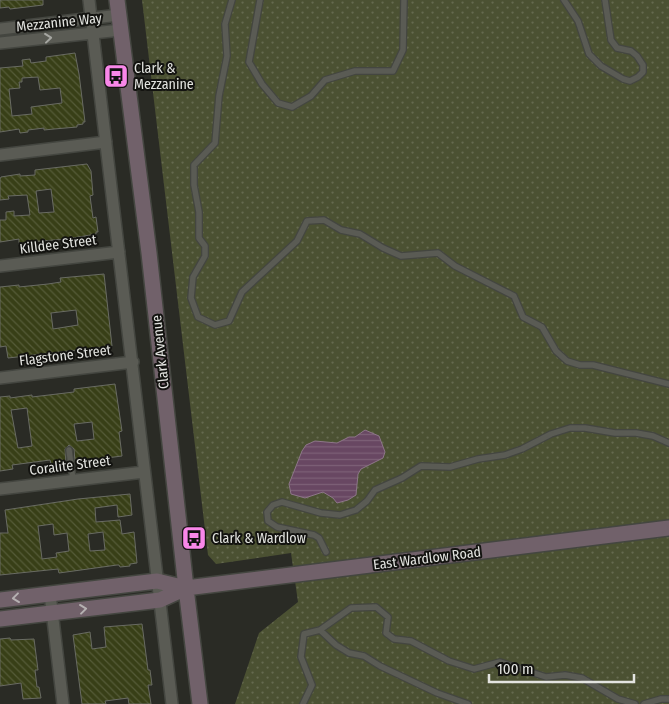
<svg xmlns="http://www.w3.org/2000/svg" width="669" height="704" viewBox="0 0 669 704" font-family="'Fira Sans Condensed',sans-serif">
<defs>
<pattern id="grass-dots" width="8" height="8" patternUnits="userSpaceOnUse" patternTransform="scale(1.25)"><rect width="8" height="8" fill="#4b5132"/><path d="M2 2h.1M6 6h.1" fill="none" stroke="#656a4f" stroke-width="1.8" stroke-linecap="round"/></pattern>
<pattern id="water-rules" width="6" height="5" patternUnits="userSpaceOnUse" patternTransform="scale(1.25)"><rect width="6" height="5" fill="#684762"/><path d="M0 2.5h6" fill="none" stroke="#7d6178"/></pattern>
<pattern id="building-back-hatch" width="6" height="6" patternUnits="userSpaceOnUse" patternTransform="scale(1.25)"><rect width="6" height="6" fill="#383f17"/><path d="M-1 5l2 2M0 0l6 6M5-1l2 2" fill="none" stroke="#555b38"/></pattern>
</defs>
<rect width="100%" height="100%" fill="#2a2b25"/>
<path fill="url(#grass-dots)" d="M142 0H669V704H235L259 633 298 602 291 553 216 564 208 555Z"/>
<path fill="url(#water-rules)" stroke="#8d7688" d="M365 430 379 436 385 452 383 458 361 469 358 474 356 495 348 500 337 503 333 498 323 492 305 498 291 494 289 484 302 451 306 445 315 441 337 443 349 437H355Z"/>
<path fill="url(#building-back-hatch)" stroke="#696b63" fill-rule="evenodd" d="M0 0H43V5L10 9 9 7 0 8Z
M75 53 79 74 85 122H83V124L77 125V127L54 129 44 130V128L28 130V132L20 133 19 129 0 132V68L23 66 22 60 30 59 31 63 46 61V57ZM38 77 40 90 60 88 62 103 31 107 32 114 12 116 9 89 20 88 19 82H22V78Z
M87 164 91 171 93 195 90 196 93 218 96 217 98 232H96V234L67 239 28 242V244L19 245V239L0 242V220H6V212L14 211V216L30 215 27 195 8 196 9 199 0 200V179L1 177 20 174V176L35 175V170ZM51 189 54 212 39 213 36 191Z
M104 274 112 346 8 358 6 346 0 347V287L19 285V287L48 284 61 282 60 278ZM76 310 78 325 53 329 51 313Z
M115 384 122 431 119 432 122 456 75 462 74 449 69 445 65 449 66 463 51 464 50 460 12 465 13 469 0 471V397L10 396V398L32 395V397L74 392V389ZM27 408 32 446 18 448 11 410ZM92 422 94 439 77 441 74 424Z
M130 494 132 515 118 517 117 505 95 508 96 522 120 520 122 534 134 532 137 563 130 564V566L120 567 119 565H117L59 573 58 569 0 575V533H8L5 510 78 499ZM53 524 54 535 67 533 69 551 56 553 57 557 42 559 38 526ZM103 532 105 550 90 551 88 534Z
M142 624 148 670H150L152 685H148L151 704H129L128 698 105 701 106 704H82L73 635 90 632 92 649 106 647 104 627Z
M10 638 11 640 34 639 38 670H35L37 687H39L41 698 23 699 21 683 0 686V639Z"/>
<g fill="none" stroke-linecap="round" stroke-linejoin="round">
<defs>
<path id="lane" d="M232 0 225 24 227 56 219 96 215 143 194 165V185L199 212V238L205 246V256L193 277 191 298 198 317 215 325 229 321 242 292 297 241 307 221 324 220 341 230 360 234 383 248 401 256 438 253 455 266 514 296 523 317 542 327 556 351 567 361 580 365H593L669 384
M260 0 249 62 262 84 278 103 292 107 311 96 325 80 355 71H393L403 50 404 0
M564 0 578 21 589 54 601 66 623 79 630 81 638 77 643 72V65L637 56 631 51 617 48 611 40 605 0
M69 450 73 480
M326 552 319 538 314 535 277 527 268 521 267 512 273 505 282 502 321 513 340 515 356 510 367 501 375 490 402 478 421 466 450 467 478 459 505 455 522 449 551 434 570 428H585L615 433H636L653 436 669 443
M320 630 336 645 349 653 364 656 380 666 437 693 468 704
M303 704 312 685 301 657 304 634 320 630 351 608 376 607 388 617 386 633 394 639 411 641 449 661 474 669 500 662 546 677 565 675 582 678 618 699 635 704
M644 704 661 699H669"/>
<path id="street" d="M89 0 172 704
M0 29 119 15
M0 43 121 30
M0 155 106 142
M0 266 119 252
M0 378 133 362
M0 489 144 472
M50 594 63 704"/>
<path id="secondary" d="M117 0 149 253 186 588 200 704
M0 600 157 581 186 588
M0 619 160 600 186 588 669 528"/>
</defs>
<use href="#lane" stroke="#444640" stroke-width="8"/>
<use href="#street" stroke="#444640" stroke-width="14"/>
<use href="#secondary" stroke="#444640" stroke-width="18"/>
<use href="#lane" stroke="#5a5b54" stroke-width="5.5"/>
<use href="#street" stroke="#5a5b54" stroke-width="11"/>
<use href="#secondary" stroke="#71616a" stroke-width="15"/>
</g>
<defs><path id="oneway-chevron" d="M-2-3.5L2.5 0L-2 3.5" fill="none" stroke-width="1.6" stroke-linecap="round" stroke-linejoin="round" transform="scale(1.25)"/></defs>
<use stroke="#a5a6a1" href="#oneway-chevron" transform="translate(48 38) rotate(-6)"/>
<g stroke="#b5b0b1">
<use href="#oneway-chevron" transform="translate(16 598) rotate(173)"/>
<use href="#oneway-chevron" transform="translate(83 609) rotate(-7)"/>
</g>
<defs>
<symbol id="bus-square" viewBox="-11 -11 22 22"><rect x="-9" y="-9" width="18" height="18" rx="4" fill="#f987e9" stroke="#131310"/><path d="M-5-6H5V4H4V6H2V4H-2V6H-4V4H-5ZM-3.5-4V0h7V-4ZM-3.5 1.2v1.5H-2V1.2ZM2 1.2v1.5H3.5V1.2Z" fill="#111"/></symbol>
</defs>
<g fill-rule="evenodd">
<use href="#bus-square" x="102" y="62" width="28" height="28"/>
<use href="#bus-square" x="180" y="524" width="28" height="28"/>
</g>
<g text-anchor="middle" stroke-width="4" stroke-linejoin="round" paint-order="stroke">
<g font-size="14" fill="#e3e4e0" stroke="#131310">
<text transform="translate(59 22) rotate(-6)" y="5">Mezzanine Way</text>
<text transform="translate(58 244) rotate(-7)" y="5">Killdee Street</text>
<text transform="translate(160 352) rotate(-96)" y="5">Clark Avenue</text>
<text transform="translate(65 355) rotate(-7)" y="5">Flagstone Street</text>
<text transform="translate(70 465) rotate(-7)" y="5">Coralite Street</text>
<text transform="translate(427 558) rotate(-7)" y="5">East Wardlow Road</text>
</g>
<g font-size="14" fill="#e3e4e0" stroke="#131310" text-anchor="start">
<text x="134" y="73">Clark &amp;<tspan x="134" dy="16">Mezzanine</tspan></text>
<text x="212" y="543">Clark &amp; Wardlow</text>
</g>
</g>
<path d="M489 674v8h145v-8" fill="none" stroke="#e3e4e0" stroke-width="2.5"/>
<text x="497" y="674" font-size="15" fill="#e3e4e0" stroke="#131310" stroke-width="4" paint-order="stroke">100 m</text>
</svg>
